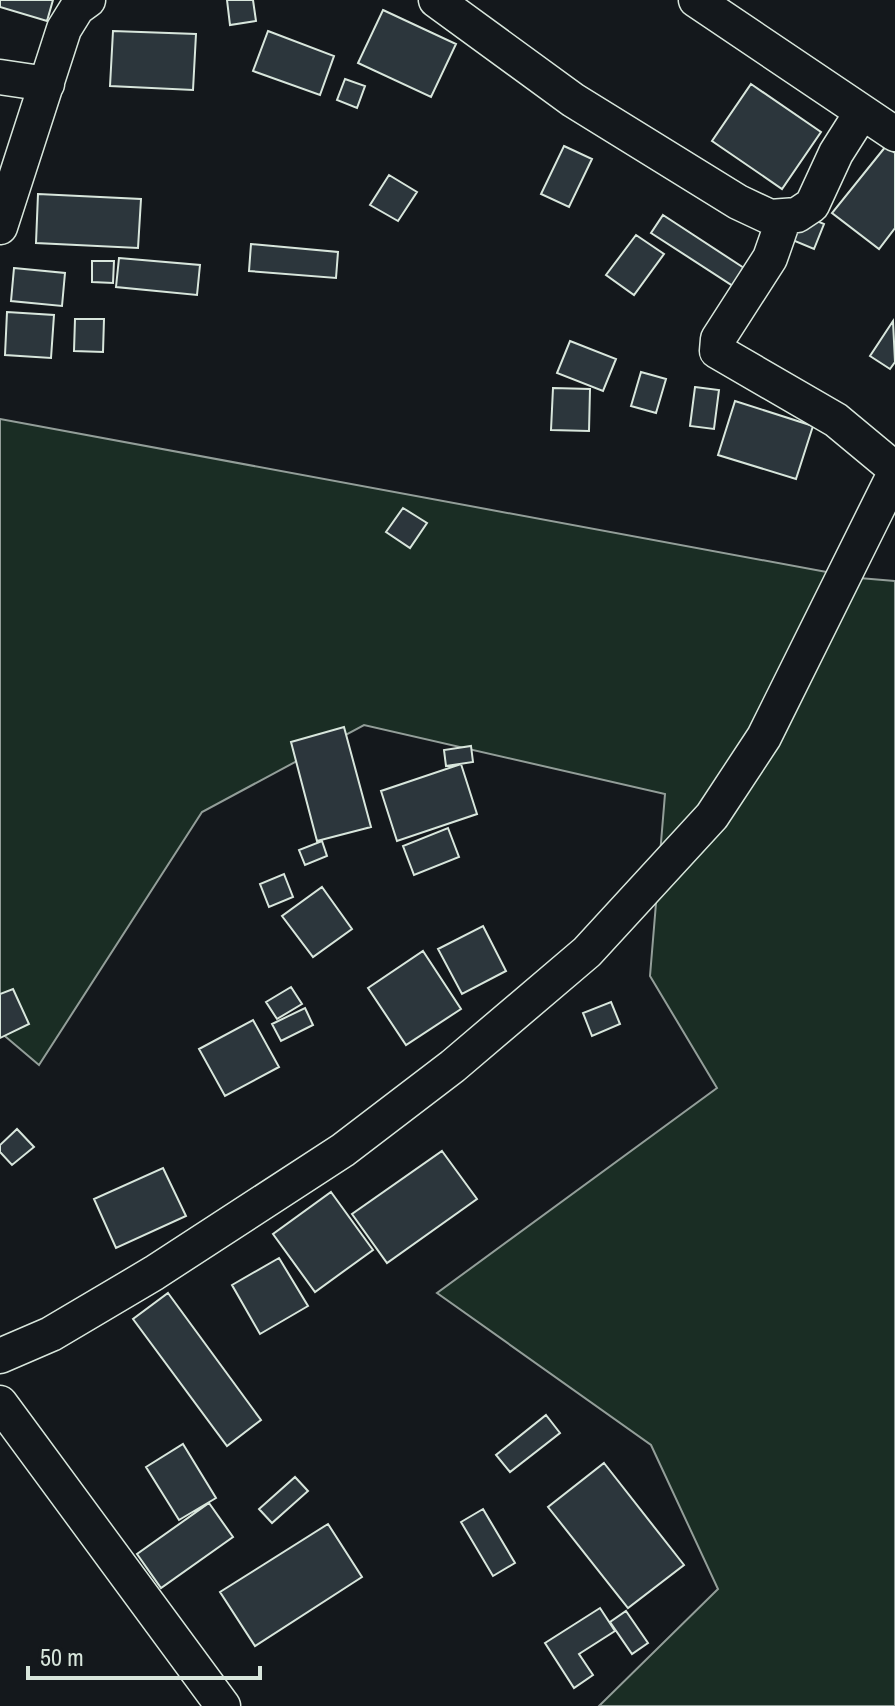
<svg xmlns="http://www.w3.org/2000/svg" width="895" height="1706" viewBox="0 0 895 1706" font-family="'Archivo Narrow',sans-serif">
<rect width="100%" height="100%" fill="#14181c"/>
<path fill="#1a2d24" stroke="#939e99" stroke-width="2" d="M0 419 859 578 895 581V1706H599L718 1589 651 1445 437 1293 717 1088 650 976 665 794 364 725 202 812 39 1065 0 1032Z"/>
<path fill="#2c363c" stroke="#d8e6dc" stroke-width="2" d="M0 0H53L47 21 0 7Z
M227 0H253L256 21 230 25Z
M383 10 456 44 431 97 358 63Z
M113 31 196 34 193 90 110 86Z
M268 31 334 56 320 95 253 71Z
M345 79 365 86 357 108 337 100Z
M751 84 821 132 782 189 712 141Z
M564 146 592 159 569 207 541 194Z
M886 146 895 153V228L879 249 832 213Z
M389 175 417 192 398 221 370 205Z
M38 194 141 199 138 248 36 243Z
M801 214 824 224 814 249 790 239Z
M663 215 744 268 733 286 651 233Z
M636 235 664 254 634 295 606 275Z
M251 244 338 252 336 278 249 271Z
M119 258 200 265 197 295 116 287Z
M92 261H114L113 283 92 282Z
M14 268 65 273 62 306 11 301Z
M7 312 54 315 51 358 5 355Z
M75 319H104L103 352 74 351Z
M893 321 895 362 890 369 870 356Z
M570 341 616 359 603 391 557 373Z
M641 372 666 379 656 413 631 406Z
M695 387 719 390 714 429 690 426Z
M553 388 590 389 589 431 551 430Z
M735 401 813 426 796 479 718 455Z
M403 508 427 523 410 548 386 532Z
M344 727 371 827 317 841 291 742Z
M471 746 473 762 446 766 444 750Z
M461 764 477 814 397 841 381 791Z
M448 828 459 857 414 875 403 846Z
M322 841 327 856 305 865 299 850Z
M284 874 293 897 269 907 260 884Z
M322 887 352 929 313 957 282 916Z
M483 926 506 971 462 994 438 949Z
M423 951 461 1009 406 1045 368 988Z
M291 987 302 1004 277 1019 266 1002Z
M13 989 29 1024 0 1038V994Z
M611 1002 620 1024 592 1036 583 1013Z
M305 1008 313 1025 281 1041 272 1024Z
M253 1020 279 1067 225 1096 199 1049Z
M17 1129 34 1147 12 1165 0 1152V1145Z
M442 1151 477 1199 387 1263 352 1214Z
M163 1168 186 1216 116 1248 94 1199Z
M331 1192 373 1250 315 1292 273 1234Z
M279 1258 308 1306 260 1334 232 1285Z
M168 1293 261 1420 227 1446 133 1319Z
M546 1415 560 1433 510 1472 496 1455Z
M183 1444 216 1498 179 1520 146 1467Z
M604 1463 684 1565 628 1608 548 1507Z
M295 1477 308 1491 272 1523 259 1509Z
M209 1503 233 1537 161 1588 137 1554Z
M483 1509 515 1563 493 1576 461 1522Z
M328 1524 362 1577 255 1646 220 1592Z
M600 1608 615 1631 579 1654 593 1675 574 1688 545 1643Z
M626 1611 648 1643 632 1654 610 1622Z"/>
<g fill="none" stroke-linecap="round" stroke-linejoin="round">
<defs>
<path id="minor" d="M436 0 573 100 738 202 770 217 797 215 812 205 836 153 862 112
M696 0 895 134
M0 77 47 84
M784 218 770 258 718 339 717 351 836 420 895 469
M0 227 64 29 77 8 88 0
M0 1356 51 1334 154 1273 343 1150 453 1066 587 952 712 816 764 737 895 473
M0 1403 223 1706"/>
</defs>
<use href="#minor" stroke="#d8e6dc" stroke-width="37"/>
<use href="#minor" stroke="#14181c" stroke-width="34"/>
</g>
<path d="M28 1666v12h232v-12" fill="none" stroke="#d8e6dc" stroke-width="4"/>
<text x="40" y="1666" font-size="24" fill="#d8e6dc" stroke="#14181c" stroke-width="6" paint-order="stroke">50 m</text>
</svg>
